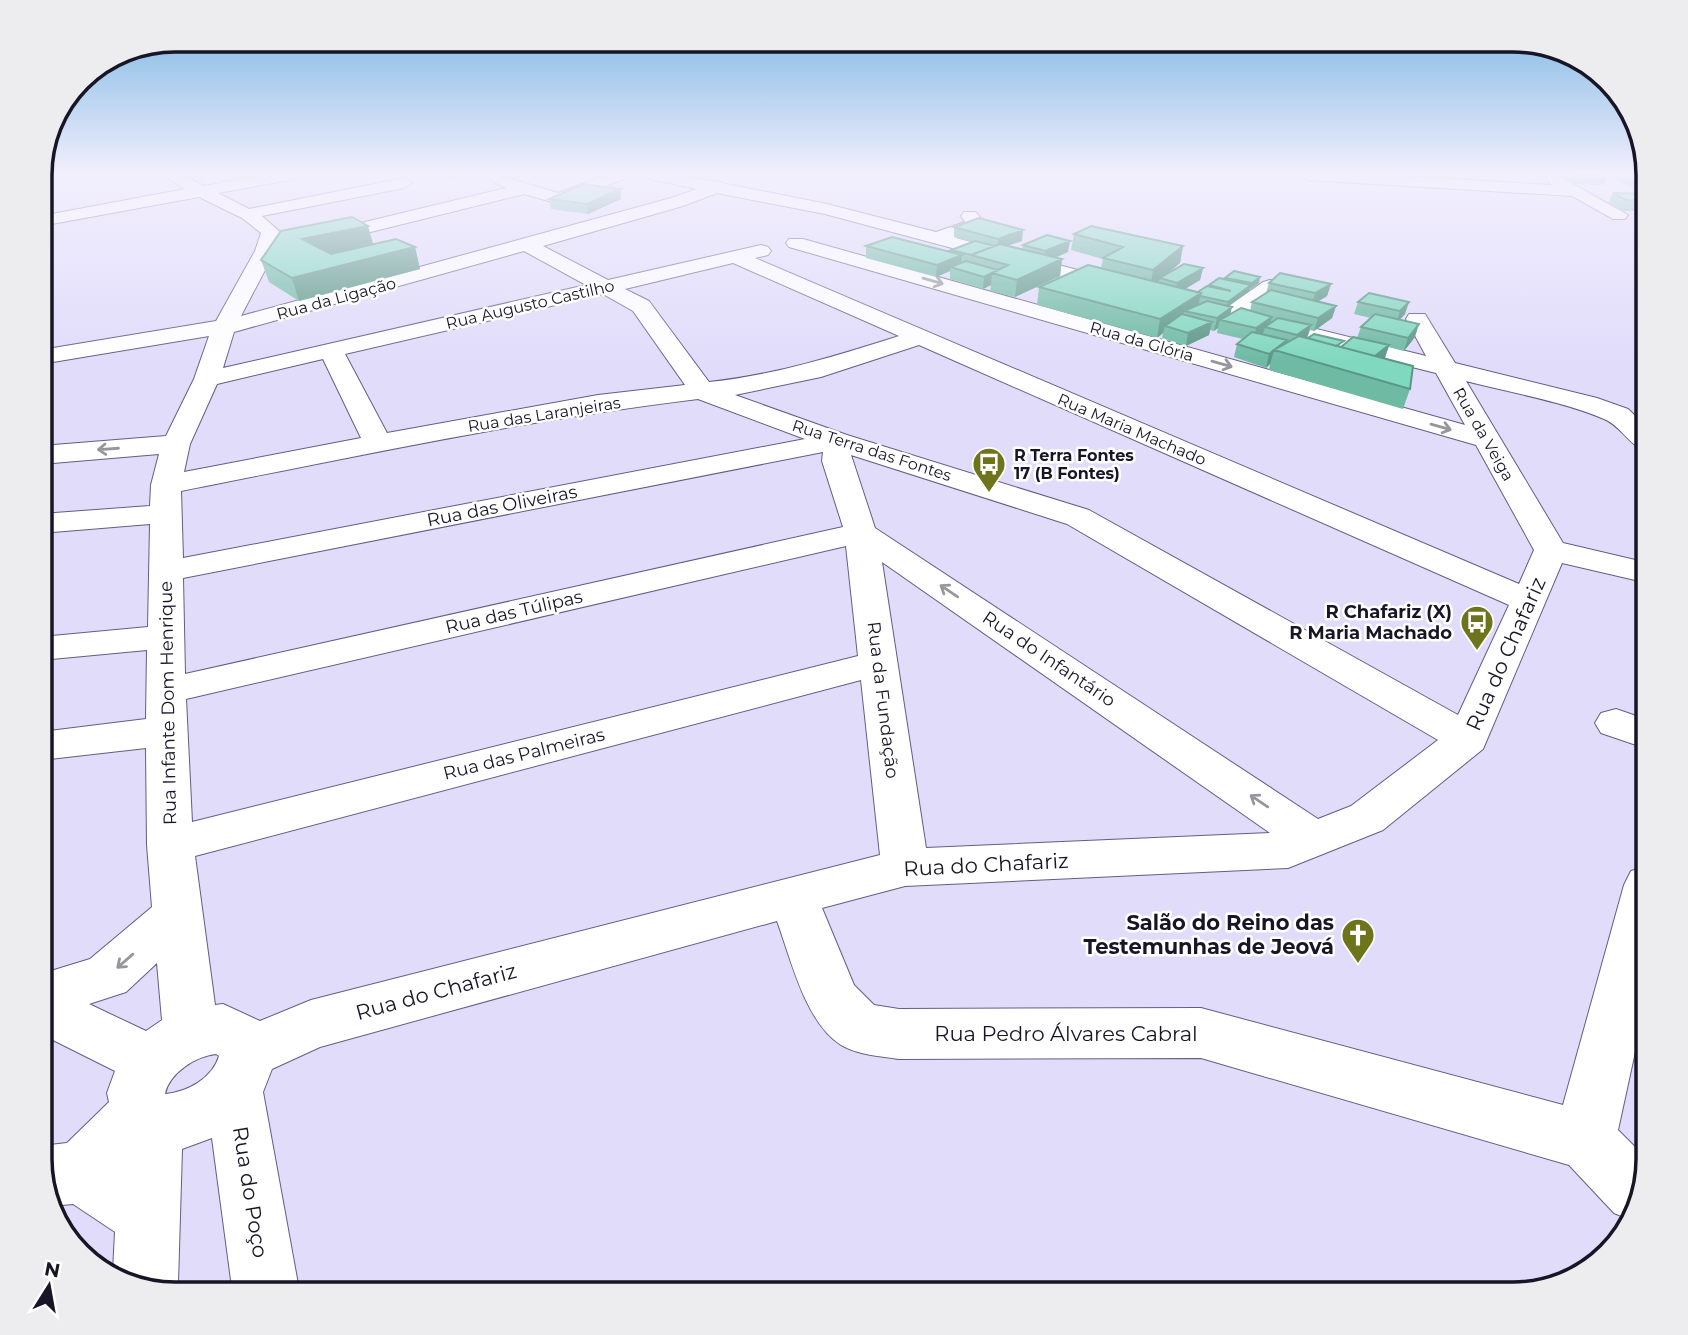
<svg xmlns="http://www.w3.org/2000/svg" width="1688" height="1335" viewBox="0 0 1688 1335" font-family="Montserrat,sans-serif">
<rect width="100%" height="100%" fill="#e1dcfa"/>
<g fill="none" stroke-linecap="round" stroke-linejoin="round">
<defs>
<path id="minor" d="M163 175H183L204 186 264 175H298L290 180 218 193 249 209 404 178 412 183 404 188 262 216 280 232 275 251 241 316 671 198 697 189 646 178 644 175H677L717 182 827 204 936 232 965 222 961 216 964 212H976L985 224 982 228 956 238 1127 283 1131 287 1127 291 1120 293 825 214 717 193 683 206 543 246 608 280 761 245 768 247 771 251 768 255 755 258 1519 584 1534 550 1476 445 789 247 786 243 789 239H803L1465 425 1436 373 1248 326 1245 321 1248 316 1256 314 1426 356 1406 319 1409 314H1425L1455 363 1597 398 1628 409 1648 428V451C1629 447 1622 426 1604 419 1561 401 1512 393 1466 381L1563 543 1648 563V583L1562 563 1483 749 1383 830 1288 868 905 886 822 908 854 985 874 1005 899 1009 1201 1008 1563 1105 1624 885 1631 871 1648 866V992L1618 1130 1648 1160 1626 1218 1614 1213 1569 1165 1201 1058 899 1059C881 1056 857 1055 841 1045 805 1022 791 959 777 921L320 1047 272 1069 263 1092 300 1295H233L212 1138 182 1149 178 1283 174 1294 113 1271 115 1232 73 1204 51 1206 41 1168V1146L67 1143 109 1102 107 1093 115 1071 41 1034V974L90 959 152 907 147 845 146 748 41 760V732L146 719 147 650 41 660V637L148 627 150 524 41 533V514L150 506 151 485 159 454 41 464V446L166 436 194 379 209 336 41 364V350L216 321 255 251 261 233 242 218 199 197 41 226V216L185 189ZM524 251 586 285 223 368 234 332ZM733 263 899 336C836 356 775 375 709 382L649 301 625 289ZM603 294 633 311 685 385 598 395 387 433 345 354ZM919 345 1509 605 1458 715 1089 510 847 435 735 395 821 377ZM323 359 361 438 184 472 190 444 217 384ZM698 399 805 439 183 558 181 491C353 457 524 420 698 399ZM823 452 822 461 843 527 185 674 183 578ZM851 455 1067 524 1438 740 1351 806 1318 819 875 528ZM846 546 858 656 192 822 186 699ZM882 562 1270 833 926 848ZM861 680 880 855 311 1000 260 1021 223 1004 215 1005 195 856ZM157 963 162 1020 146 1031 89 1004 126 992ZM216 1054 219 1056C212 1079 187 1092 165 1094 169 1073 196 1056 216 1054Z
M498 175 558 193 607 175H629L627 178 559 204 524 194 318 245 309 239 311 235 506 188 490 180Z
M1299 175H1387L1552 185 1546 179 1548 176 1557 175 1628 215 1625 219H1613L1572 196 1307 180Z
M1270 280 1277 282 1281 286 1277 290 1239 320H1223L1220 315 1223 310 1263 282Z
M1616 709 1648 720V749L1601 733 1595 723 1601 713Z"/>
</defs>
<use href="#minor" stroke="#655c86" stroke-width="2"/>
<use href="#minor" fill="#fff" fill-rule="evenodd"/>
</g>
<path fill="#6ebaa3" d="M439 175H468L449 179Z
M1568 175H1597L1606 180 1604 185 1576 184 1566 179Z
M1612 175H1648V211H1621L1608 203 1613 193 1639 194 1632 190 1633 188 1611 177Z
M620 189 621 199 588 214 551 209 549 199Z
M954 227 1022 241 1007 246 1022 250 1023 245 1068 252 1055 258 1062 259 1060 276 1015 297 990 291 991 285 983 289 950 279V271L936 277 866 258V246L951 252V250L971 242 954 237Z
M1074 234 1183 246 1180 263 1166 275 1203 268 1200 280 1185 289 1198 292 1209 287V285L1225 280V278L1259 283 1229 306 1232 307 1230 314 1250 311 1252 302 1266 293 1269 283 1331 284 1327 296 1317 302 1336 306 1332 318 1314 331 1310 330 1307 338 1342 346 1357 338 1361 327 1371 318 1354 314 1358 302 1369 293 1405 314 1399 320 1415 337 1404 351 1389 347 1384 358 1410 389 1403 409 1269 370 1270 364 1266 368 1234 357 1237 344 1243 339 1217 333 1218 328 1214 331 1210 330 1209 335 1186 346 1162 339 1163 333 1157 338 1037 305 1039 287 1101 268 1103 259 1071 250Z
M373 244 415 247 420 269 299 301 269 282 261 260Z"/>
<path fill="#5a9785" d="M448 175H468L449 179Z
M620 189 621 199 588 214 587 204Z
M368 226 374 247 309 261 302 239Z
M1023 230 1022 241 997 249 998 239Z
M1070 241 1068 252 1044 262 1045 251Z
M1183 246 1180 263 1150 288 1153 270Z
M415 247 420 269 299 301 292 278Z
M962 255 961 266 950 267V271L936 277 937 265Z
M1062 259 1060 276 1015 297 1017 280Z
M1203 268 1200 280 1175 295 1177 283Z
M992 273 991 285 983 289 984 277Z
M1260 277 1259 283 1250 289 1252 283Z
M1331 284 1327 296 1312 305 1315 293Z
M1251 285 1249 291 1226 308 1228 302Z
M1201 293 1197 311H1184L1182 321 1165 326 1163 333 1157 338 1160 319Z
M1409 302 1405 314 1396 324 1400 311Z
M1336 306 1332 318 1314 331 1318 318Z
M1232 307 1229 319 1220 320 1218 328 1214 331 1217 318Z
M1272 317 1269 328 1265 327 1263 334 1253 341 1256 328Z
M1212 322 1209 335 1186 346 1188 333Z
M1419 324 1415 337 1404 351 1408 338Z
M1311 325 1307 338 1294 348 1297 335Z
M1389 345 1385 358 1370 370 1374 357Z
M1274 351 1270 364 1266 368 1269 354Z"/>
<path fill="#80d8be" stroke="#5a9785" stroke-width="2" d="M1570 175H1597L1606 180 1578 179Z
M583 184 620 189 587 204 549 199Z
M1613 193 1648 194V201L1626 200Z
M352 217 368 226 302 239 331 254 396 239 415 247 292 278 261 260 281 231Z
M979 218 1023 230 998 239 954 227Z
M1091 226 1183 246 1153 270 1103 258 1123 247 1074 234Z
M1047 235 1070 241 1045 251 1023 245Z
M892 237 962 255 937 265 866 246Z
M975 241 995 246 971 255 951 250Z
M1000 244 1062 259 1017 280 992 273 1008 265 971 255Z
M966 261 998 270 984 277 950 267Z
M1184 264 1203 268 1177 283 1160 278Z
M1088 265 1201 293 1160 319 1039 287Z
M1234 271 1260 277 1252 283 1225 278Z
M1280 273 1331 284 1315 293 1269 283Z
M1219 278 1251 285 1228 302 1200 296 1201 293 1198 292 1207 286 1231 291 1209 285Z
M1271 290 1336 306 1318 318 1252 302Z
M1369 293 1409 302 1400 311 1358 302Z
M1207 301 1232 307 1217 318 1184 311Z
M1241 308 1272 317 1256 328 1220 320Z
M1182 314 1212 322 1188 333 1165 326Z
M1375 314 1419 324 1408 338 1361 327Z
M1278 318 1311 325 1297 335 1265 327Z
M1252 332 1287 340 1269 354 1237 344Z
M1314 334 1344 341 1336 346 1308 338Z
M1299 336 1413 366 1410 389 1274 350Z
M1353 337 1389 345 1375 356 1341 347Z"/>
<defs><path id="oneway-shaft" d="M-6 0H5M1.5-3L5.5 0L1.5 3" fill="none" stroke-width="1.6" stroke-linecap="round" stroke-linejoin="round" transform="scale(1.75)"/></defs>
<g stroke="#97969d">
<use href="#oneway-shaft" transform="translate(933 281) rotate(16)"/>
<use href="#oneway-shaft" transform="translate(1222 364) rotate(16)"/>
<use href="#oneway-shaft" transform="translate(1441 427) rotate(16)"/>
<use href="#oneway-shaft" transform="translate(108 449) rotate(176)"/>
<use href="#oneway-shaft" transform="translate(949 591) rotate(-146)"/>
<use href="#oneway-shaft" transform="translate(1259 801) rotate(-146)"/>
<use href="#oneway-shaft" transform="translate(125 961) rotate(139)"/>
</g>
<linearGradient id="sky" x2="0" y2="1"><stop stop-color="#73b2e1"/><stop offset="0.48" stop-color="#f2effd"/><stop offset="1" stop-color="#f2effd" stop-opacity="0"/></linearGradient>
<rect width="1688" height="362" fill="url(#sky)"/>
<defs>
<symbol id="bus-pin" viewBox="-11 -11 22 30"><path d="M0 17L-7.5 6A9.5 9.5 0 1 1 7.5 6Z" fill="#6e741b" stroke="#fff"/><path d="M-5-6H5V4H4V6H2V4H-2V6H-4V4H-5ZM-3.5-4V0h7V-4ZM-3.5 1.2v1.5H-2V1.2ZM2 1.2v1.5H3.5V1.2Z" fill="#fff"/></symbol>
<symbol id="church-pin" viewBox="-11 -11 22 30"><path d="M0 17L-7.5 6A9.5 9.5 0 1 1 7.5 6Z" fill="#6e741b" stroke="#fff"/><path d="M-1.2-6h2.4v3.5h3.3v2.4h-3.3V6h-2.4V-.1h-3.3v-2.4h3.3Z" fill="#fff"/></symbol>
</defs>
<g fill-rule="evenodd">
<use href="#bus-pin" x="970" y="445" width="38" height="52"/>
<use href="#bus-pin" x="1458" y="603" width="38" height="52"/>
<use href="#church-pin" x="1339" y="916" width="38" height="52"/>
</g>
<g text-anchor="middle" stroke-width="5" stroke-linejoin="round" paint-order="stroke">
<g font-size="16" fill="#181526" stroke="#fff">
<text transform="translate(336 298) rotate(-15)" y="6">Rua da Ligação</text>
<text transform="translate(530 304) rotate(-13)" y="6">Rua Augusto Castilho</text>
<text transform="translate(1142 341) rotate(16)" y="6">Rua da Glória</text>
<text transform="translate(544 414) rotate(-9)" y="6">Rua das Laranjeiras</text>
<text transform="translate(1132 429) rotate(23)" y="6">Rua Maria Machado</text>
<text transform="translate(1484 434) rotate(60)" y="6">Rua da Veiga</text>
<text transform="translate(872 450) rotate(18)" y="6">Rua Terra das Fontes</text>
</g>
<g font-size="16" font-weight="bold" fill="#181526" stroke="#fff" text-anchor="start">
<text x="1014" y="461">R Terra Fontes<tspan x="1014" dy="18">17 (B Fontes)</tspan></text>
</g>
<g font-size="18" fill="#181526" stroke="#fff">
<text transform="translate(502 506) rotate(-11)" y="6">Rua das Oliveiras</text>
<text transform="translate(514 612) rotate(-13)" y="6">Rua das Túlipas</text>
<text transform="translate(1049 659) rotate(34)" y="6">Rua do Infantário</text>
<text transform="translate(883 700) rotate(83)" y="6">Rua da Fundação</text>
<text transform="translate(168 703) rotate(-91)" y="6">Rua Infante Dom Henrique</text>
<text transform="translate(524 754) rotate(-14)" y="6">Rua das Palmeiras</text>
</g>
<g font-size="18" font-weight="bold" fill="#181526" stroke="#fff" text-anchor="end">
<text x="1452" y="618">R Chafariz (X)<tspan x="1452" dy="21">R Maria Machado</tspan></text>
</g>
<g font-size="21" fill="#181526" stroke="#fff">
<text transform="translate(1506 654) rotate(-66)" y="7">Rua do Chafariz</text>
<text transform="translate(986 865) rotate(-3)" y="7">Rua do Chafariz</text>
<text transform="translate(436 992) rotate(-15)" y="7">Rua do Chafariz</text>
<text x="1066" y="1041">Rua Pedro Álvares Cabral</text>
<text transform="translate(250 1192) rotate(81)" y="7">Rua do Poço</text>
</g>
<g font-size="21" font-weight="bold" fill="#181526" stroke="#fff" text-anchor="end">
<text x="1334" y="930">Salão do Reino das<tspan x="1334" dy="24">Testemunhas de Jeová</tspan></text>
</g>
</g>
<path d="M0 0H1688V1335H0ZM175 52H1513A123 123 0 0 1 1636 175V1159A123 123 0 0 1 1513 1282H175A123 123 0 0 1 52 1159V175A123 123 0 0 1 175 52Z" fill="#edecee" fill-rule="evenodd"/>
<path fill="none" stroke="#181526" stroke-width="3.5" d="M175 52H1513A123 123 0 0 1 1636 175V1159A123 123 0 0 1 1513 1282H175A123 123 0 0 1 52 1159V175A123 123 0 0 1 175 52Z"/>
<g transform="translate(49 1286) rotate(11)" stroke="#ffffff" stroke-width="5" paint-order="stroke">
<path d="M0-5L12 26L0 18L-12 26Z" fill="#181526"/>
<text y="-10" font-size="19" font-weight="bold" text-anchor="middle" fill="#181526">N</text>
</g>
</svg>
